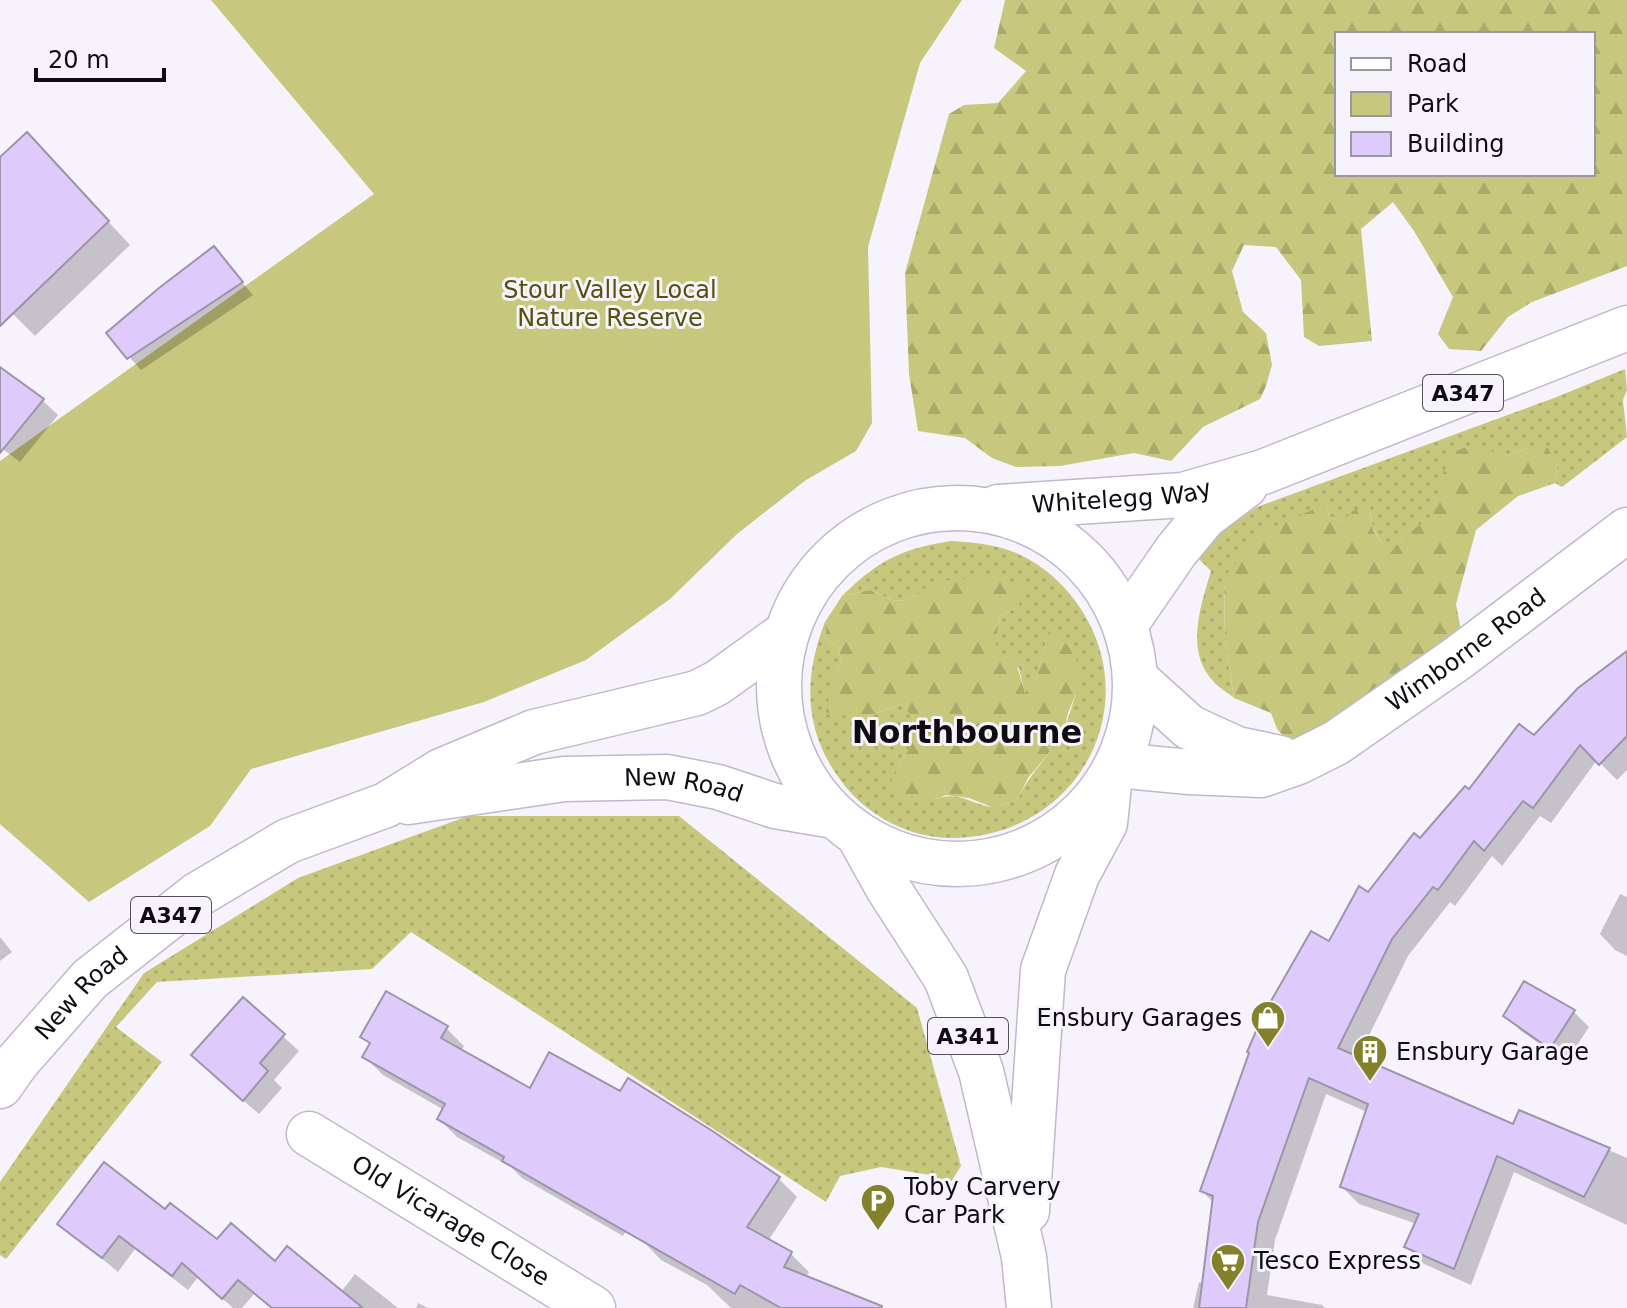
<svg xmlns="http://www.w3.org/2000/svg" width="1627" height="1308" viewBox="0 0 1627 1308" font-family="'DejaVu Sans',sans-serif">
<defs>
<pattern id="grass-dots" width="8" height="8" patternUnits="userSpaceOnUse" patternTransform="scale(2)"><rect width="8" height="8" fill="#c7c77d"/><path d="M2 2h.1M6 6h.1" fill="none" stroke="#aaaa6b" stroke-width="1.8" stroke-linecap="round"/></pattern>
<pattern id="forest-firs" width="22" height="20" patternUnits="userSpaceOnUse" patternTransform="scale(2)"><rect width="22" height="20" fill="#c7c77d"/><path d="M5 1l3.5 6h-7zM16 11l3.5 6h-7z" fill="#aaaa6b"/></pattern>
</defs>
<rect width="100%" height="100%" fill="#f7f3fd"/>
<path fill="url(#grass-dots)" d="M1625 369 1627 390 1623 400 1627 437 1562 487 1555 483 1557 465 1527 448 1503 457 1424 524 1402 538 1389 556 1373 529 1370 510 1342 522 1329 516 1326 505 1224 578 1225 640 1234 698C1227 692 1219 688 1214 682 1184 652 1201 605 1211 571L1198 558 1217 533 1257 507 1554 398Z
M951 541C971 542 991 544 1011 551 1033 559 1054 575 1069 593 1154 695 1082 838 951 838 911 838 870 817 845 786 804 735 802 681 825 622L826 638 838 648 842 663 833 679 861 719 902 704 913 718 909 749 898 766 933 800C958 790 968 803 991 807 999 808 1009 802 1017 800 1029 776 1044 760 1060 739 1065 732 1074 697 1079 686L1049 631 1037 675 1025 694 1019 668 994 652 999 617 1019 606 937 581 905 601 892 600 870 590 842 596C877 561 903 548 951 541Z
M468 816H679L917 1008 961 1166 944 1193 930 1175 881 1167 840 1176 826 1202 411 932 372 969 157 982 116 1027 162 1062 6 1259 0 1255V1182L144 973 298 878Z"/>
<path fill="url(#forest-firs)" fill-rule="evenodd" d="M1005 0H1627V266L1532 302 1508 317 1481 351 1449 349 1438 334 1453 297 1414 231 1393 202 1361 229 1372 341 1319 346 1304 337 1301 280 1276 247 1244 245 1232 271 1243 312 1266 333 1272 365 1266 386 1260 399 1203 427 1171 461 1134 453 1060 466 1016 467 992 458 965 438 918 431 909 374 905 273 949 114 964 105 998 103 1026 71 994 48ZM1337 34H1593V174H1337Z
M1475 443 1503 457 1527 448H1548L1557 465 1555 483 1518 496 1476 530 1456 604 1462 636 1361 703 1332 718 1329 740 1289 742 1277 729 1271 713 1234 698 1225 640 1224 578 1258 533 1326 504 1329 516 1342 522 1354 510H1370L1373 530 1389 555 1402 538 1433 515 1443 473 1454 452Z
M997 577 1023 587 1019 606 999 617 995 651 1015 659 1025 693 1037 675 1049 630 1065 642 1076 656 1079 686 1068 713 1063 736 1028 778 1017 800 994 808 969 798 946 795 933 800 908 803 888 789 898 766 909 749 913 718 902 704 861 719 826 712 833 679 842 663 838 648 826 638 825 622 842 596 870 590 892 600 905 601 936 581Z"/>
<path fill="#c7c77d" d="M211 0H962L920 63 868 247 872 423 856 451 806 480 737 534 670 599 586 660 484 702 251 769 210 826 89 902 0 824V461L374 194Z"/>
<path fill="#0003" d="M49 158 130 245 35 336 0 301V160Z
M222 259 253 295 141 370 108 333Z
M0 369 42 400 58 415 20 462 0 447Z
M1627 654V770L1617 780 1597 760 1551 823 1540 816 1502 866 1492 856 1455 906 1450 902 1408 956 1358 1058 1514 1126 1520 1112 1627 1158V1225L1514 1172 1471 1285 1424 1264 1407 1247 1417 1224 1359 1204 1342 1187 1367 1112 1326 1094 1275 1240 1267 1295 1322 1305 1325 1308H1193L1199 1282 1204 1283 1214 1203 1202 1191 1330 943 1368 894 1470 792Z
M1620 894 1627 897V956L1615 950 1600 934Z
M0 937 12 952 0 961Z
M1525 984 1574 1012 1589 1027 1566 1062 1521 1031 1505 1015Z
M243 1000 299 1051 274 1080 282 1088 259 1114 209 1071Z
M446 1028 464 1046 461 1051 531 1090 779 1179 797 1197 768 1241 791 1254 809 1272 805 1278 883 1308H731L707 1285 661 1260 643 1241 660 1199 647 1193 623 1236 522 1178 511 1167 457 1137 439 1119 444 1110 383 1075 365 1057 371 1045 362 1037Z
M165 1212 217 1242 275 1264 341 1292 355 1274 398 1308H271L254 1294 242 1308H233L198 1277 188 1290 135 1249 118 1272 59 1223Z
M418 1303 428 1308H416Z"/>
<path fill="#dfcbfb" stroke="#9d94aa" stroke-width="2" d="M27 132 109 221 0 326V157Z
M214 246 243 282 127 359 106 333 159 288Z
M0 367 44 399 0 453Z
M1627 651V736L1599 765 1580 745 1533 808 1523 801 1484 851 1474 841 1438 890 1433 887 1392 939 1338 1048 1513 1124 1519 1110 1610 1148 1584 1197 1497 1156 1454 1269 1404 1247 1419 1214 1340 1187 1368 1104 1309 1078 1258 1222 1246 1308H1199L1213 1196 1200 1191 1249 1053 1247 1052 1263 1015 1311 931 1329 941 1359 886 1368 892 1414 833 1420 838 1465 786 1469 789 1519 724 1534 735 1578 688Z
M1524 981 1575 1010 1550 1049 1503 1016Z
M386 991 448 1026 441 1038 530 1088 549 1052 620 1091 628 1078 714 1132 780 1177 747 1227 792 1252 784 1267 882 1306 881 1308H781L740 1285 735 1294 502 1161 504 1157 437 1119 445 1104 362 1057 370 1043 360 1037Z
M243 997 285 1034 260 1063 268 1071 243 1101 191 1055Z
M104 1162 165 1209 170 1203 217 1239 231 1223 275 1261 287 1246 363 1308H272L238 1280 222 1299 182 1263 172 1276 119 1236 102 1258 57 1224Z"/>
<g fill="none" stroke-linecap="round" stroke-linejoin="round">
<defs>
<g id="minor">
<path d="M1136 679 1189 727 1237 749 1280 758"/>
<path id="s1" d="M1117 765 1189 772 1261 775 1298 762 1336 743 1458 658 1627 530"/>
<path id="s2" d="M309 1134 593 1308"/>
</g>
<g id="primary">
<path id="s3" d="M998 507 1183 495 1263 472 1627 328"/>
<circle cx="957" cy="686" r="178"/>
<path d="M1125 625 1176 551 1204 517 1245 486"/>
<path id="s4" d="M408 802 564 779 667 777 718 787 775 806 834 816"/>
<path d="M859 836 888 888 946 978 981 1071 1024 1257 1029 1308"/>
<path id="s5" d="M0 1086 17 1062 90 979 197 895 288 841 386 805 441 771 534 732 697 693 717 683 785 634"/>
<path d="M1027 1211 1043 970 1077 875 1105 823 1109 785"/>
</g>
</defs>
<use href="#minor" stroke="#c1b7cf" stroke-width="47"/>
<use href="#primary" stroke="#c1b7cf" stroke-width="47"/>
<use href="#minor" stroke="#fff" stroke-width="44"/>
<use href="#primary" stroke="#fff" stroke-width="44"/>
</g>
<defs>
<symbol id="shop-pin" viewBox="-11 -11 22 30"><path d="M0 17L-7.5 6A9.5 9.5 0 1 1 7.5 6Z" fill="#83812a" stroke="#f7f3fd"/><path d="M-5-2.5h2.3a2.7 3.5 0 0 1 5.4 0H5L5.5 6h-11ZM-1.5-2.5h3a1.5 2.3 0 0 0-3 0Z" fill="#fff"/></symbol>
<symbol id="building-pin" viewBox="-11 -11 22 30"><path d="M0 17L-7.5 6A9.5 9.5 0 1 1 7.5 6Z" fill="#83812a" stroke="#f7f3fd"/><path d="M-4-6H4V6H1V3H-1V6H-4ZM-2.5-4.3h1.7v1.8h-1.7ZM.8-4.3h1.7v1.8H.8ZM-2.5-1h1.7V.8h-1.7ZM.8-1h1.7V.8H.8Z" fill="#fff"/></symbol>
<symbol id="parking-pin" viewBox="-11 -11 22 30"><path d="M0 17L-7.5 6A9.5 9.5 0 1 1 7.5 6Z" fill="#83812a" stroke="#f7f3fd"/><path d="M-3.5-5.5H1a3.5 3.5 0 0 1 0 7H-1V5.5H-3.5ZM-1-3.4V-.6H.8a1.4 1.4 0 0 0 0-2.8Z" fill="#fff"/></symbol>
<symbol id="supermarket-pin" viewBox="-11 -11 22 30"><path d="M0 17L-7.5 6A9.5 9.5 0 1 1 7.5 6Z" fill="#83812a" stroke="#f7f3fd"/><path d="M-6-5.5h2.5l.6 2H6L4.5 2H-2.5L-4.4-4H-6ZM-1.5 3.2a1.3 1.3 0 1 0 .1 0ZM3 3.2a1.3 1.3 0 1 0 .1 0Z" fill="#fff"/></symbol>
</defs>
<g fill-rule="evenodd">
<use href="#shop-pin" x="1248" y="998" width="40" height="54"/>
<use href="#building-pin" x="1350" y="1032" width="40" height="54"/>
<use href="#parking-pin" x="858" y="1181" width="40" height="54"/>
<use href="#supermarket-pin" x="1208" y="1241" width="40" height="54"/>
</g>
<g text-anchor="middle" stroke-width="6" stroke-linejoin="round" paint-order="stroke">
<g fill="#f7f3fd" stroke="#55515a" stroke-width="2">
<rect x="1423" y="375" width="80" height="36" rx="6"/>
<rect x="131" y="897" width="80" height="36" rx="6"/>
<rect x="928" y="1018" width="80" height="36" rx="6"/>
</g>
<g font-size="22" font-weight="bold" fill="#0f0c14">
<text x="1463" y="401">A347</text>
<text x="171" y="923">A347</text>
<text x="968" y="1044">A341</text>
</g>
<g font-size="24" fill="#53520c" stroke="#f7f3fd">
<text x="610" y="298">Stour Valley Local<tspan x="610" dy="28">Nature Reserve</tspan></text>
</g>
<g font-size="24" fill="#0f0c14" stroke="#f7f3fd">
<text dy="8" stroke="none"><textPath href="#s3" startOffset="124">Whitelegg Way</textPath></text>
<text dy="8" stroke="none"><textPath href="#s1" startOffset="386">Wimborne Road</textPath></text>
<text dy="8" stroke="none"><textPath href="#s4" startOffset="278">New Road</textPath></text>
<text dy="8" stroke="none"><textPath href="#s5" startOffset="124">New Road</textPath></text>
<text dy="8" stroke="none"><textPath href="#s2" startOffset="166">Old Vicarage Close</textPath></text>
</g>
<g font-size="24" fill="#0f0c14" stroke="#f7f3fd" text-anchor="start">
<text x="1242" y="1026" text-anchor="end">Ensbury Garages</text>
<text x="1396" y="1060">Ensbury Garage</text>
<text x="904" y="1195">Toby Carvery<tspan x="904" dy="28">Car Park</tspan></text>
<text x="1254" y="1269">Tesco Express</text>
</g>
<g font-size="32" font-weight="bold" fill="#0f0c14" stroke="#f7f3fd">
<text x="967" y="743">Northbourne</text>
</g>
</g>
<rect x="1335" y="32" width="260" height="144" fill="#f7f3fd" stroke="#9a97a0" stroke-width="2"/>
<rect x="1351" y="58" width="40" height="12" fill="#ffffff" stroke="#9a97a0" stroke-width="2"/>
<text x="1407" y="72" font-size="24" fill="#0f0c14">Road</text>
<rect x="1351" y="92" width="40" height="24" fill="#c7c77d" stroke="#9a97a0" stroke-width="2"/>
<text x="1407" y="112" font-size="24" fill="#0f0c14">Park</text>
<rect x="1351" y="132" width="40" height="24" fill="#dfcbfb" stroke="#9a97a0" stroke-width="2"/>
<text x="1407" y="152" font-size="24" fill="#0f0c14">Building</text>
<path d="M36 68v12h128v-12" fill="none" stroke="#0f0c14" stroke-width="4"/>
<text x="48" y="68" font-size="24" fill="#0f0c14" stroke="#f7f3fd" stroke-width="6" paint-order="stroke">20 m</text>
</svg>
